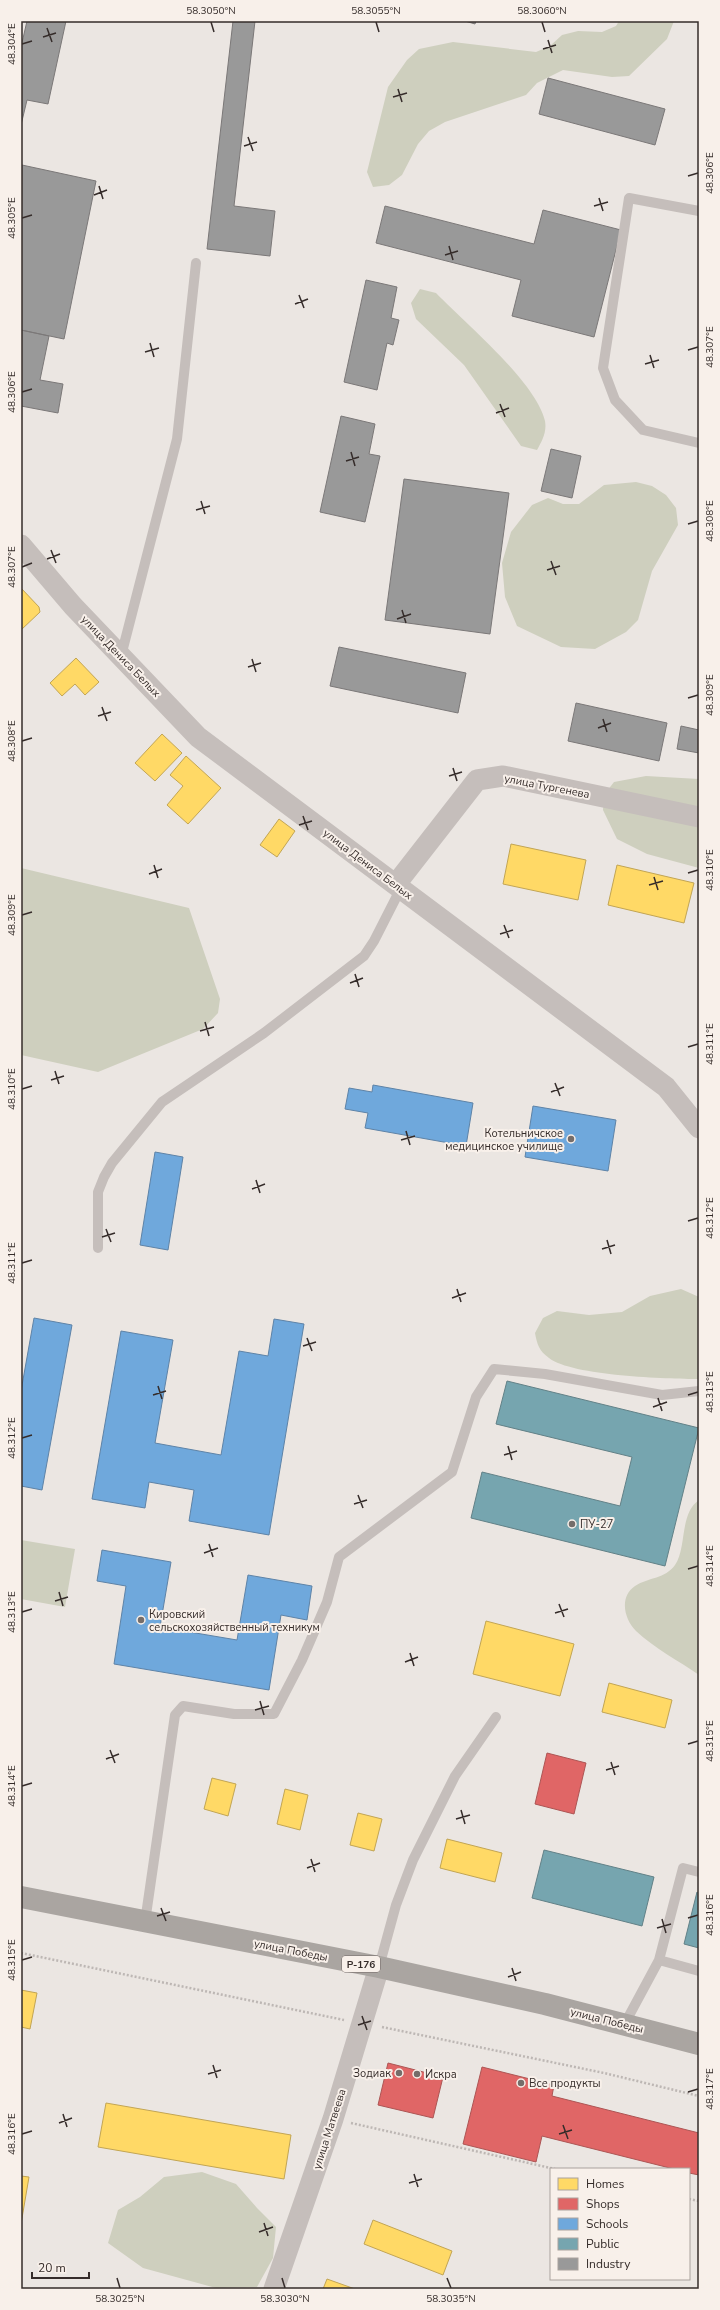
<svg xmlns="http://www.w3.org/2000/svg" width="720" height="2310" viewBox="0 0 720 2310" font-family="'Nunito Sans',sans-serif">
<rect width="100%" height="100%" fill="#ebe6e2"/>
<path fill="#cecfbe" d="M619 21H674L667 39 629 76 612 77 563 70 537 83 526 95 445 122 429 131 418 144 402 175 389 185 373 187 367 172 388 87 407 60 419 49 453 42 536 52 550 46 562 35 578 31 602 32 616 26Z
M420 289 436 293C465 323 536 382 545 421 547 432 542 441 537 450L521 446 464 365 416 319 411 303Z
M636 482 652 486 666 495 676 508 678 525 652 571 638 620 626 632 595 649 561 647 517 626 505 597 502 563 511 532 532 505 548 498 563 504H579L604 485Z
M646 776 699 779V868L647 854 617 839 603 810 604 795 614 782Z
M21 868 189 908 220 999 218 1013 203 1029 98 1072 21 1055Z
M681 1289 699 1297V1379C668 1379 572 1376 549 1358 539 1351 537 1344 535 1333L543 1318 557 1311 589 1315 622 1312 650 1296Z
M699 1500V1675C679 1661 654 1648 636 1631 624 1619 619 1597 635 1586 649 1577 665 1579 675 1565 687 1548 679 1514 699 1500Z
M21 1540 75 1549 65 1607 21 1599Z
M202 2172 236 2184 257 2208 276 2227 273 2258 257 2287 216 2288 143 2268 108 2243 118 2210 140 2197 164 2177Z"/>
<path fill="#ffd966" stroke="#c2a554" d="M21 588 39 607 40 612 21 630Z
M76 658 99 682 85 695 75 684 62 696 50 683Z
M162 734 182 753 155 781 135 763Z
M186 756 221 788 188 824 167 805 183 786 170 775Z
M279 819 295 831 277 857 260 845Z
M511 844 586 860 578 900 503 884Z
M617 865 694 883 684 923 608 905Z
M486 1621 574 1644 560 1696 473 1674Z
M609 1683 672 1700 665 1728 602 1712Z
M212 1778 236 1784 228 1816 204 1809Z
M285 1789 308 1795 300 1830 277 1824Z
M358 1813 382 1819 374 1851 350 1845Z
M447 1839 502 1853 495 1882 440 1868Z
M21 1990 37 1993 30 2029 21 2027Z
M106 2103 291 2135 284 2179 98 2147Z
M21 2176 29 2177 21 2224Z
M373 2220 452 2251 443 2275 364 2244Z
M327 2279 355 2289H323Z"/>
<path fill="#e06666" stroke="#ad5554" d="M547 1753 586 1763 574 1814 535 1804Z
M388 2063 443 2077 433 2118 378 2105Z
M482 2067 554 2085 552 2096 699 2133V2175L689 2173V2169H674L542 2136 536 2162 463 2144Z"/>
<path fill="#6fa8dc" stroke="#5e83a7" d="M373 1085 473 1103 466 1146 365 1128 368 1113 345 1109 349 1088 372 1092Z
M533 1106 616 1120 608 1171 525 1157Z
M155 1152 183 1157 168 1250 140 1245Z
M34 1318 72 1325 42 1490 21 1486V1391Z
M274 1319 304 1324 269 1535 189 1521 194 1490 149 1482 145 1508 92 1499 121 1331 173 1340 155 1443 221 1455 239 1351 268 1356Z
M102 1550 171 1562 160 1627 237 1640 248 1575 312 1586 307 1620 281 1615 269 1690 114 1664 126 1586 97 1581Z"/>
<path fill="#76a5af" stroke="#628187" d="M507 1381 699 1428 665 1566 471 1518 482 1472 620 1506 632 1457 496 1424Z
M544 1850 654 1877 642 1926 532 1898Z
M697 1892 699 1893V1948L684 1944Z"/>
<path fill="#999" stroke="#7b7878" d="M27 21H66L48 104 27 100 21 125V47Z
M233 21H255L234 206 275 211 270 256 207 249Z
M465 21H476L475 24Z
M548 78 665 109 655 145 539 114Z
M22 165 96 181 64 339 21 330Z
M385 206 534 244 543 210 621 230 594 337 512 316 521 280 376 243Z
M366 280 397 287 391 318 399 320 393 345 387 343 377 390 344 382Z
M21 330 49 336 40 380 63 384 58 413 21 406Z
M341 416 375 424 369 454 380 456 365 522 320 512Z
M551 449 581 456 572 498 541 491Z
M404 479 509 493 490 634 385 620Z
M339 647 466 673 458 713 330 686Z
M576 703 667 723 659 761 568 741Z
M681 726 699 730V753L677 749Z"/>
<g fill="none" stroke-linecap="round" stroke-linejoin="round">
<path stroke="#bdb7b4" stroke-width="2.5" stroke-dasharray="2 2" stroke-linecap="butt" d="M21 1953 344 2020
M382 2027 604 2073 699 2096
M351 2123 555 2169
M689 2199 699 2201"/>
<path stroke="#c5bebb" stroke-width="10" d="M699 211 629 198 603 368 615 400 643 430 699 443
M121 656 177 439 196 263
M98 1248V1192L104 1177 112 1163 162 1102 264 1033 364 956 374 941 401 888
M145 1922 175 1715 183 1706 234 1714H274L302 1660 327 1602 339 1557 452 1472 476 1397 494 1369 545 1374 662 1395 699 1391
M659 1960 699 1971
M379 1967 396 1905 413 1860 455 1776 496 1717
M624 2025 659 1960 683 1868 699 1872"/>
<path stroke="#c5bebb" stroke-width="21" d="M21 545 73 606 198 737 666 1087 699 1128
M396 884 477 780 503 776 699 817
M274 2289 333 2119 379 1967"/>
<path stroke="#aaa5a1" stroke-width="22" d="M21 1897 379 1967 545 2004 699 2044"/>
</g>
<path fill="none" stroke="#352c2a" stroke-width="1.5" d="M211 22 214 32M376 22 379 32M542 22 545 32M47 28 52 42M43 37 56 33M548 40 552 53M22 44 32 41M543 49 556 45M398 89 402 102M393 97 407 93M248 137 253 151M244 146 257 142M688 176 698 173M99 186 103 199M94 195 107 190M599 198 603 211M594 206 608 202M22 218 32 215M449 246 453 260M445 255 458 251M299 295 304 308M295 304 308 299M150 343 154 357M688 350 698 347M145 352 159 348M650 355 654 368M645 364 659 360M22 392 32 389M500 404 505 417M496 413 509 408M351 452 355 466M346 461 359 457M201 501 205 514M196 510 210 506M688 524 698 521M51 550 56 563M47 559 60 554M551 561 556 575M22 567 32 563M547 570 560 566M402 610 406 623M397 619 411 614M252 659 256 672M248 667 261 663M688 698 698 695M102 707 107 721M98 716 111 712M603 719 607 732M598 728 611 723M22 741 32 738M453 768 457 781M449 776 462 772M303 816 308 830M299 825 312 821M154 865 158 878M688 873 698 870M149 874 162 869M654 877 658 890M649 885 663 881M22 915 32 912M504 925 509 938M500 934 513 930M355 974 359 987M350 983 363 978M205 1022 209 1036M200 1031 214 1027M688 1047 698 1044M55 1071 59 1084M51 1080 64 1076M555 1083 560 1096M22 1089 32 1086M551 1092 564 1087M406 1131 410 1145M401 1140 415 1136M256 1180 260 1193M252 1189 265 1184M688 1221 698 1218M106 1229 111 1242M102 1237 115 1233M607 1240 611 1254M602 1249 615 1245M22 1263 32 1260M457 1289 461 1302M452 1298 466 1293M307 1338 312 1351M303 1346 316 1342M158 1386 162 1399M153 1395 166 1391M688 1395 698 1392M658 1398 662 1411M653 1407 667 1402M22 1438 32 1435M508 1446 512 1460M504 1455 517 1451M358 1495 363 1508M354 1504 367 1500M209 1544 213 1557M204 1553 218 1548M688 1569 698 1566M59 1592 63 1606M55 1601 68 1597M559 1604 564 1617M22 1612 32 1609M555 1613 568 1609M410 1653 414 1666M405 1662 418 1657M260 1701 264 1715M255 1710 269 1706M688 1744 698 1741M110 1750 115 1763M106 1759 119 1754M611 1762 615 1775M606 1770 619 1766M22 1786 32 1783M461 1810 465 1824M456 1819 470 1815M311 1859 315 1872M307 1868 320 1863M161 1908 166 1921M157 1916 170 1912M688 1918 698 1915M662 1919 666 1933M657 1928 671 1924M22 1960 32 1957M512 1968 516 1981M508 1977 521 1972M362 2016 367 2030M358 2025 371 2021M213 2065 217 2078M208 2074 221 2070M688 2092 698 2089M63 2114 67 2127M59 2123 72 2118M563 2125 568 2139M22 2134 32 2131M559 2134 572 2130M414 2174 418 2187M409 2183 422 2179M264 2223 268 2236M259 2232 273 2227M117 2278 120 2288M282 2278 285 2288M447 2278 451 2288"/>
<g fill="#756d6a" stroke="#f8f0ea" stroke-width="1.5">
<circle cx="571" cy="1139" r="4"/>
<circle cx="572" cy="1524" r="4"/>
<circle cx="141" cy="1620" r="4"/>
<circle cx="399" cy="2073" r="4"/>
<circle cx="417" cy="2074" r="4"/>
<circle cx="521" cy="2083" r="4"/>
</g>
<g text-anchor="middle" stroke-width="4" stroke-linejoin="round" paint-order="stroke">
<rect fill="#f8f0ea" stroke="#706764" stroke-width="1" x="342" y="1956" width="38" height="16" rx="3"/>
<g font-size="10" font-weight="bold" fill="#352c2a">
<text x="361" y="1968">Р-176</text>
</g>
<g font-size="11" fill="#352c2a" stroke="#f8f0ea">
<text transform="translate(121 656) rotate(46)" y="4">улица Дениса Белых</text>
<text transform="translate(547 786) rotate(11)" y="4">улица Тургенева</text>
<text transform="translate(368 864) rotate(37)" y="4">улица Дениса Белых</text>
<text transform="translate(291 1950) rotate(11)" y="4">улица Победы</text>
<text transform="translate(607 2020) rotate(14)" y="4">улица Победы</text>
<text transform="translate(329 2129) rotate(-72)" y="4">улица Матвеева</text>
</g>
<g font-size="11" fill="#352c2a" stroke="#f8f0ea" text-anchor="start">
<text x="563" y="1137" text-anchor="end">Котельничское<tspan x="563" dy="13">медицинское училище</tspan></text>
<text x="580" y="1528">ПУ-27</text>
<text x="149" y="1618">Кировский<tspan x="149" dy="13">сельскохозяйственный техникум</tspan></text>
<text x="391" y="2077" text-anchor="end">Зодиак</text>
<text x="425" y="2078">Искра</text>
<text x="529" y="2087">Все продукты</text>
</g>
</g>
<rect width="720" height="2310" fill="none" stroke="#f8f0ea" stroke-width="44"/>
<rect x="550" y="2168" width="140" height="112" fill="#f8f0ea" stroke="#aaa29d"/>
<rect x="558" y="2178" width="20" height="12" fill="#ffd966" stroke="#aaa29d"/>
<text x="586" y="2188" font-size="12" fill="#352c2a">Homes</text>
<rect x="558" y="2198" width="20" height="12" fill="#e06666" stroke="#aaa29d"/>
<text x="586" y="2208" font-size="12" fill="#352c2a">Shops</text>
<rect x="558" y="2218" width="20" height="12" fill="#6fa8dc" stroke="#aaa29d"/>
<text x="586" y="2228" font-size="12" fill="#352c2a">Schools</text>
<rect x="558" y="2238" width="20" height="12" fill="#76a5af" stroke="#aaa29d"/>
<text x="586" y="2248" font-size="12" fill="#352c2a">Public</text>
<rect x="558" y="2258" width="20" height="12" fill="#999999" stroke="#aaa29d"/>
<text x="586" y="2268" font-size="12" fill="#352c2a">Industry</text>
<path d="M32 2272v6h57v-6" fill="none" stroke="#352c2a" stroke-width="2"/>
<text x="38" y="2272" font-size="12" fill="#352c2a" stroke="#f8f0ea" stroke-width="3" paint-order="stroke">20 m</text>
<rect x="22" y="22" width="676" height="2266" fill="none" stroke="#352c2a" stroke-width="1.5"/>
<g font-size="10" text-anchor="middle" fill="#352c2a">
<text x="211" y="14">58.3050°N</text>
<text x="376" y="14">58.3055°N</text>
<text x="542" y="14">58.3060°N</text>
<text transform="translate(11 44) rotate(-90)" y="4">48.304°E</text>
<text transform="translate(709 173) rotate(-90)" y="4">48.306°E</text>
<text transform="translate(11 218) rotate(-90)" y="4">48.305°E</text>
<text transform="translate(709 347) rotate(-90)" y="4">48.307°E</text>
<text transform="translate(11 392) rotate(-90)" y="4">48.306°E</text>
<text transform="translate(709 521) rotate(-90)" y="4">48.308°E</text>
<text transform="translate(11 567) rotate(-90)" y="4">48.307°E</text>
<text transform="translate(709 695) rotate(-90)" y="4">48.309°E</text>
<text transform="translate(11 741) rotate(-90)" y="4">48.308°E</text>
<text transform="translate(709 870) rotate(-90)" y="4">48.310°E</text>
<text transform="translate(11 915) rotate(-90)" y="4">48.309°E</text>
<text transform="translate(709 1044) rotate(-90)" y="4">48.311°E</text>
<text transform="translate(11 1089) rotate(-90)" y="4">48.310°E</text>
<text transform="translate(709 1218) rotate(-90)" y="4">48.312°E</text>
<text transform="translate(11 1263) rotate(-90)" y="4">48.311°E</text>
<text transform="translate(709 1392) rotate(-90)" y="4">48.313°E</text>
<text transform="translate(11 1438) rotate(-90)" y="4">48.312°E</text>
<text transform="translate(709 1566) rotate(-90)" y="4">48.314°E</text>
<text transform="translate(11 1612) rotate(-90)" y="4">48.313°E</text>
<text transform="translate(709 1741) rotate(-90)" y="4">48.315°E</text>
<text transform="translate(11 1786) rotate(-90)" y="4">48.314°E</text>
<text transform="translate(709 1915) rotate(-90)" y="4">48.316°E</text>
<text transform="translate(11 1960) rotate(-90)" y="4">48.315°E</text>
<text transform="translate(709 2089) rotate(-90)" y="4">48.317°E</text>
<text transform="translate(11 2134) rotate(-90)" y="4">48.316°E</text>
<text x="120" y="2302">58.3025°N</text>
<text x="285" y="2302">58.3030°N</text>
<text x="451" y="2302">58.3035°N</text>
</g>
</svg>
